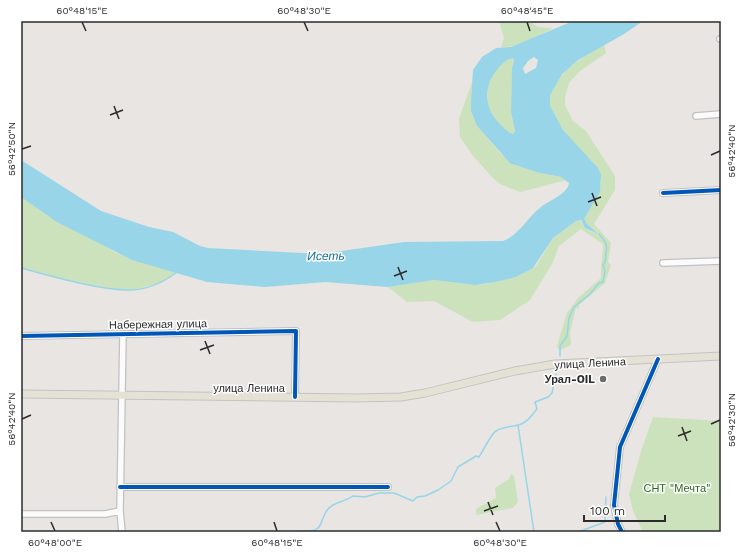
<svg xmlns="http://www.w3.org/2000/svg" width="742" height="553" viewBox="0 0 742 553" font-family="'Work Sans',sans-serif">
<rect width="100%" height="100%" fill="#e8e5e2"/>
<path fill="#cce2bc" d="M499 21H529L538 27 553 28C540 35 515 49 501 47L504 38Z
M604 44 606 53 580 71 569 83 565 97V105L573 121 586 131 615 176V190L594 224 611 243 608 262 611 265 605 283 579 305V309L576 308 570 332 571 345 559 351 557 346 567 313 578 298 601 278C600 266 603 257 603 244L581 229 559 246 552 264 530 300 500 320 473 322 434 301 407 302 388 287 434 280 475 285 485 284 516 277 536 266 553 238 576 221 580 220 585 228 598 234V232L587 224 584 219C588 202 605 194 600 175 598 163 585 156 577 147 568 137 550 114 549 101 548 76 587 55 604 44Z
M509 58H513L514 60 512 67 511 112 515 131 513 134C480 122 479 75 509 58Z
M472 82 471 111 477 126 501 154 516 165 536 172 561 177 567 180 520 192 500 184 493 178 473 156 460 137 459 119Z
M21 197 116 253 176 273 157 284 132 290 107 288 58 278 21 268Z
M653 417 721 421V532H643L633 511 629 494 642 448Z
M511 474 514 476 518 502 513 508 476 515V509L496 498 495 488 509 479Z"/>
<path fill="#98d5e8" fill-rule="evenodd" d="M573 21H643L624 34 578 60 562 74 550 95V106L563 130 598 168 601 175 600 192 584 219 587 224 599 234 585 228 581 220 576 221 553 238 533 268 516 277 495 282 475 285 434 280 388 287 325 282 265 287 207 282 132 260 57 222 21 197V160L101 211 149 227 173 232 200 246 208 248 321 254 404 242 503 241C518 236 528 217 541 207 548 201 568 194 569 183L561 177 536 172 510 163 477 126 471 111V101L473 70 482 57 496 48 511 47ZM534 57 538 60 536 68 525 74 523 68 528 61ZM513 58 514 61 512 67 511 112 515 131 513 134C509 133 506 130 503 127 483 110 482 85 500 66 504 62 507 59 513 58Z"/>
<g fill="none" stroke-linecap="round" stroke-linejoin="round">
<path stroke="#98d5e8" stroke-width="1.5" d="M21 268C51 276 101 291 132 290 148 289 164 282 177 272
M560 356V346L567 336 569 318 574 307 590 294 599 283 603 282 605 271 603 265C607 261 605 258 606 253 608 244 605 241 599 234
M518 425 534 532
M296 532C302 530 309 532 315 530 324 527 320 513 333 505 340 501 346 501 353 496L365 497 379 493H394L413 501 417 497 425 496 438 490 451 481 458 467 476 456 479 457C483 451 491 434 496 431 503 427 510 427 518 425 526 424 532 415 537 409L535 402 548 397 552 393 556 374
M578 532 605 522 606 497"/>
<defs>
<path id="minor" d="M720 39H721
M696 116 721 114
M663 193 721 190
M663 263 721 261
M21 336 296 331 295 397
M120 487H388
M21 514H105L120 511
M122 532 120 511 123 334
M622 532 618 524 614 505 620 447 658 359"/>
<path id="major" d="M21 394 357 398 401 397 425 393 515 371 555 364 721 356"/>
</defs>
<use href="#minor" stroke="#c2c1c2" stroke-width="8"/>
<use href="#major" stroke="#c5c3c2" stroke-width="9"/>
<use href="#minor" stroke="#fcfbfb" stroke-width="5.5"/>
<use href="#major" stroke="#e5e2d5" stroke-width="7"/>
<defs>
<path id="cycleway" d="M663 193 721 190
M21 336 296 331 295 397
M120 487H388
M622 532 618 524 614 505 620 447 658 359"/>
</defs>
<use href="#cycleway" stroke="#fff" stroke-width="6"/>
<use href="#cycleway" stroke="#0057b8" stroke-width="4"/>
</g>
<path fill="none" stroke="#2b2b2b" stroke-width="1.5" d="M82 22 86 31M304 22 308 31M527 22 530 31M114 106 119 119M110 115 123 110M22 149 31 146M711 155 720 151M592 193 597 206M588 202 601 197M398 267 403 280M394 276 407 271M205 341 210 354M200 350 214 345M22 419 31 415M711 424 720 420M682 427 687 441M678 436 691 431M488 502 493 515M484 511 498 506M51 522 55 531M274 522 277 531M496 522 500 531"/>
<circle fill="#6d6c6b" stroke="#fff" stroke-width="1.5" cx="603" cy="379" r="4"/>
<g text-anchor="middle" stroke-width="3" stroke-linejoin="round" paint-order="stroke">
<g font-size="11" fill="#2b2b2b" stroke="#fff">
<text transform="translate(158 324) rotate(-1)" y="4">Набережная улица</text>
<text transform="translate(590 363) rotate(-3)" y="4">улица Ленина</text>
<text x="249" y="392">улица Ленина</text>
</g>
<g font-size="11" font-weight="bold" fill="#2b2b2b" stroke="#fff" text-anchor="end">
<text x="595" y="383">Урал-OIL</text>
</g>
<g font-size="11" fill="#2e651d" stroke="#fff">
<text x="677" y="492">СНТ "Мечта"</text>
</g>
<g font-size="12" font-style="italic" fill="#136d97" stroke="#fff">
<text transform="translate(326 256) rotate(-1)" y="4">Исеть</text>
</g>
</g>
<rect width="742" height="553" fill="none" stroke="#ffffff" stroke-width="44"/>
<path d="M584 515v6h81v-6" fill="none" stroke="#2b2b2b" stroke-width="2"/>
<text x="590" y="515" font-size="12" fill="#2b2b2b" stroke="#ffffff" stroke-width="3" paint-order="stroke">100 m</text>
<rect x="22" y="22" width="698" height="509" fill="none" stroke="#2b2b2b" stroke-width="1.5"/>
<g font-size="10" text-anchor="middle" fill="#2b2b2b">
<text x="82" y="14">60°48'15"E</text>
<text x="304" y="14">60°48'30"E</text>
<text x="527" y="14">60°48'45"E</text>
<text transform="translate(11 149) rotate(-90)" y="4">56°42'50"N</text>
<text transform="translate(731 151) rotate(-90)" y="4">56°42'40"N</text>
<text transform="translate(11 419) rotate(-90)" y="4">56°42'40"N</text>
<text transform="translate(731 420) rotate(-90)" y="4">56°42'30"N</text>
<text x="55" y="546">60°48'00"E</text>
<text x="277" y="546">60°48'15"E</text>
<text x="500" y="546">60°48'30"E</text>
</g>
</svg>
